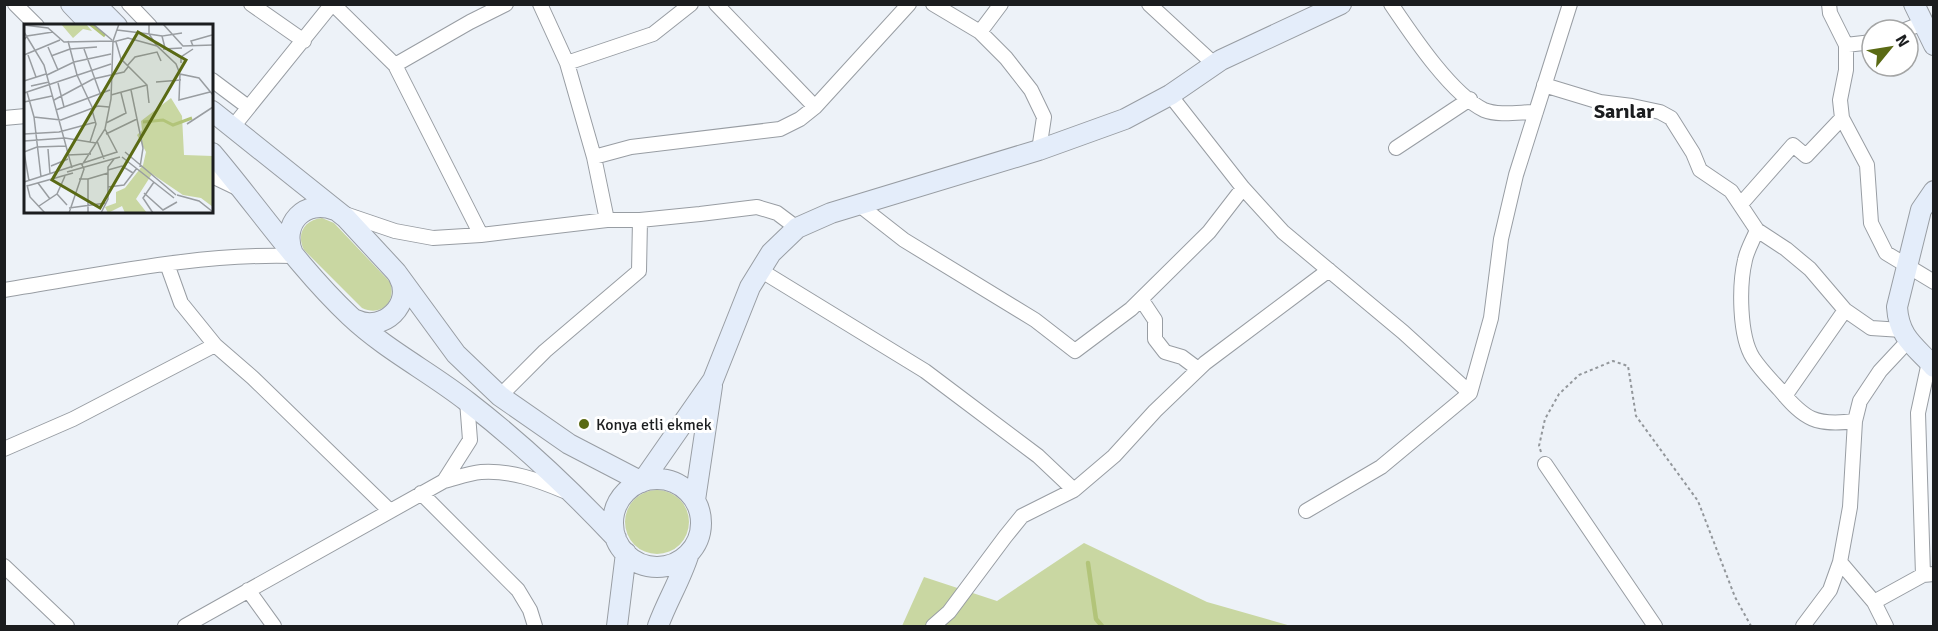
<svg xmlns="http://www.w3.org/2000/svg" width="1938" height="631" viewBox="0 0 1938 631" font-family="Signika,sans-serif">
<rect width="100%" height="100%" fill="#edf2f8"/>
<path fill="#c9d7a2" d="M322 218 334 223 390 282C397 302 381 317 362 308L304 250C296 234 304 220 322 218Z
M625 522a32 32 0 1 1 64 0a32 32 0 1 1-64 0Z
M1084 543 1207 602 1291 626H902L924 577 997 601Z"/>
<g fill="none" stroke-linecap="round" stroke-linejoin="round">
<path stroke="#b2c479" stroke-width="4.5" d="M1088 563 1096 619 1102 626"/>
<defs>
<path id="street" d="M15 4 37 26
M129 4 150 26
M251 4 304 41
M333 4 395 65 481 235
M540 4 567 63 594 157 607 220
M716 4 815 107
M933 4 980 32 1006 58 1031 90 1044 117 1039 150
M1149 4 1214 64
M1391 4C1412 35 1451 94 1484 110 1499 116 1520 112 1536 112
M1829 4 1830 13 1846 45V70L1840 100 1842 118 1867 165 1871 223 1886 253 1934 282
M1905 30 1923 23
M980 32 1001 4
M1846 45 1872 42
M567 63 653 34 691 4
M395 65 470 22 506 4
M212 80 248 107
M1544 85 1600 102 1632 106 1660 112 1671 118 1693 153 1700 170 1731 191 1757 230 1786 249 1810 269 1845 310 1785 396
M1170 95 1243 188 1283 232 1403 332 1470 393
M4 118 26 116
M232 128 332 4
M1396 148 1470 99
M594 157 631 147 780 129 800 119 815 107 909 4
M212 176 239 189
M858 204 904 240 1035 320 1075 351 1131 309 1209 232 1243 188
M1741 204 1793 145 1806 156 1842 118
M345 214 395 231 433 238 481 235 607 220H640L700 214 757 207 777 213 797 228
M1757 230C1753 240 1747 250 1745 260 1739 285 1739 336 1753 358 1761 370 1771 380 1780 390 1805 420 1816 426 1855 421
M760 270 925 371 1038 456 1074 490
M4 290C100 275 197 253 294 256
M1141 299 1155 320V339L1165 352 1182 357 1198 369
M1845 310 1871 328 1902 330
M215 345 253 378 389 510
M500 396 545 351 639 271 640 220
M4 449 73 419 215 345 181 303 167 264
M1545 464 1655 626
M444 481 470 440 467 401
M421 493 518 590 530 610 535 626
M1306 511 1381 467 1470 393 1491 318 1501 239 1516 175 1570 4
M1840 562 1874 602 1886 626
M4 566 67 626
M1923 575 1918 413 1929 362 1934 358
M248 590 274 626
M1874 602 1923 575 1934 574
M185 626 444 481C456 478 469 473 481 472 510 470 538 480 564 491
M933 626 949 612 1005 537 1022 516 1074 490 1114 456 1155 411 1205 363 1329 270
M1803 626 1830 590 1840 562 1850 507 1855 421 1860 401 1880 371 1908 341"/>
<path id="secondary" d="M71 4 92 26
M95 4 117 26
M1914 4 1934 45
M212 111 346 218 396 272 456 354 500 396 569 444 642 482 713 380 750 287 771 253 797 228 831 213 1039 150 1125 119 1170 95 1221 60 1341 4
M212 153C258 207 298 267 350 316 386 350 430 372 468 402 521 443 570 489 616 538
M1934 191 1921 210 1897 307C1899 338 1915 346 1934 367
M293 254C280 224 305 198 335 210
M356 320C383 333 414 304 399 277
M613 523a44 44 0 1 1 88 0a44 44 0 1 1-88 0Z
M695 500 712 386
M617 626 626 553
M658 626C667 601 681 579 689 553"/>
</defs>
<use href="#street" stroke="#989da3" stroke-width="16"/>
<use href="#secondary" stroke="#989da3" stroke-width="22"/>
<path stroke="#93979b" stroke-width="2" stroke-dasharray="3 3" stroke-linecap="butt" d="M1541 452 1539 446 1545 419 1559 394 1579 375 1613 361 1628 366 1636 416 1698 501 1735 597 1751 626"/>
<use href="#street" stroke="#fff" stroke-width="14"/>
<use href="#secondary" stroke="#e4edfa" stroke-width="20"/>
</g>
<circle fill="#5a6a14" stroke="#fff" stroke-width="2" cx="584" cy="424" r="6"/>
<g text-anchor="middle" stroke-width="6" stroke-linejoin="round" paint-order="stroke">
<g font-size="16" fill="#1b1d1f" stroke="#fff" text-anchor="start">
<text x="596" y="430">Konya etli ekmek</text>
</g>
<g font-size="20" font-weight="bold" fill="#1b1d1f" stroke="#fff">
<text x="1624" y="118">Sarılar</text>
</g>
</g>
<g transform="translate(24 24)">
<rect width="189" height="189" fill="#edf2f8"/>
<path d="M37 0H62L68 7 59 5 49 14ZM147 74 158 92 160 131 189 132V183L177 174 159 171 128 150 112 175 123 189H101L98 182 84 189 81 183 92 179V168L101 164 119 141 122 128 113 111 118 106 117 97Z" fill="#c9d7a2"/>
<path fill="none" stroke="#b2c479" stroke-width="3" d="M66 0 81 12M119 98 139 96 149 101 168 94"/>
<path fill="none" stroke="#999da1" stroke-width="1.5" d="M69 0 88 16M125 0V10L138 12M139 0 159 22 189 21M0 1 24 4 40 18 89 17M93 6 125 10 133 22M0 8 20 41 48 144M0 16 3 12 29 8M44 17 53 51 69 85M89 18 104 14 133 22 152 40 156 50 175 54 189 71M92 18 97 35 123 61 125 79M169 22 167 17 188 11M24 23 34 46M60 25 76 69M139 25 158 24M0 31 36 16M4 31 12 53M27 32 46 25 73 23M157 34 141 24 138 12 158 9M157 39V33L169 25M103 42 111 33 133 28 137 37M156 50 155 76 186 68M23 51 50 38 87 30M0 57 22 50M132 58 157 56M34 59 40 83M7 62 25 58M107 66 119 124 116 143M3 68 10 93 37 96 74 82 85 83M0 69 87 40M87 71 123 61M30 76 69 55 100 48 104 43M0 78 28 72M32 86 86 66M10 93 17 153M82 99 102 89 97 69M163 100 189 83M0 110 35 108 72 98M82 110 113 95M0 117 41 114 72 119M73 117 80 135M66 118 72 100 68 86M24 125 26 150M101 128 152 171M43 131 67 130M98 133 150 174M27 142 44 135M84 146 98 142 109 149M43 148 96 133M55 155H64V189M64 155 84 149M5 157 0 128 13 123 42 122M0 158 93 128 81 105M14 159 26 175M3 161 6 173 21 189M3 162 49 149M84 163 100 161 113 144M120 169 139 186 153 178M33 170 41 152M153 171 175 177 189 188M15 182 33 170 43 181M45 184 82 179M45 189 60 145 58 141 81 105 87 75 89 17 95 0M77 189 84 175V143L90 135M129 189 119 174 130 158"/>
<path fill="#5a6a14" fill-opacity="0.15" stroke="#5a6a14" stroke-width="3" d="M114 8 162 36 76 184 28 156Z"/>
<rect width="189" height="189" fill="none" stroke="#1b1d1f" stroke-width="3"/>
</g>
<rect width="1938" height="631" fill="none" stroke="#1b1d1f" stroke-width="12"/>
<g transform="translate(1890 48) rotate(60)"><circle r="28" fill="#ffffff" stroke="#a4a5a5" stroke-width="1.5"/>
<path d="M0-4.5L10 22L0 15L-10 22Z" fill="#5a6a14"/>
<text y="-9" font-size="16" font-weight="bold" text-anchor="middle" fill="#1b1d1f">N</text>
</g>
</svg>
